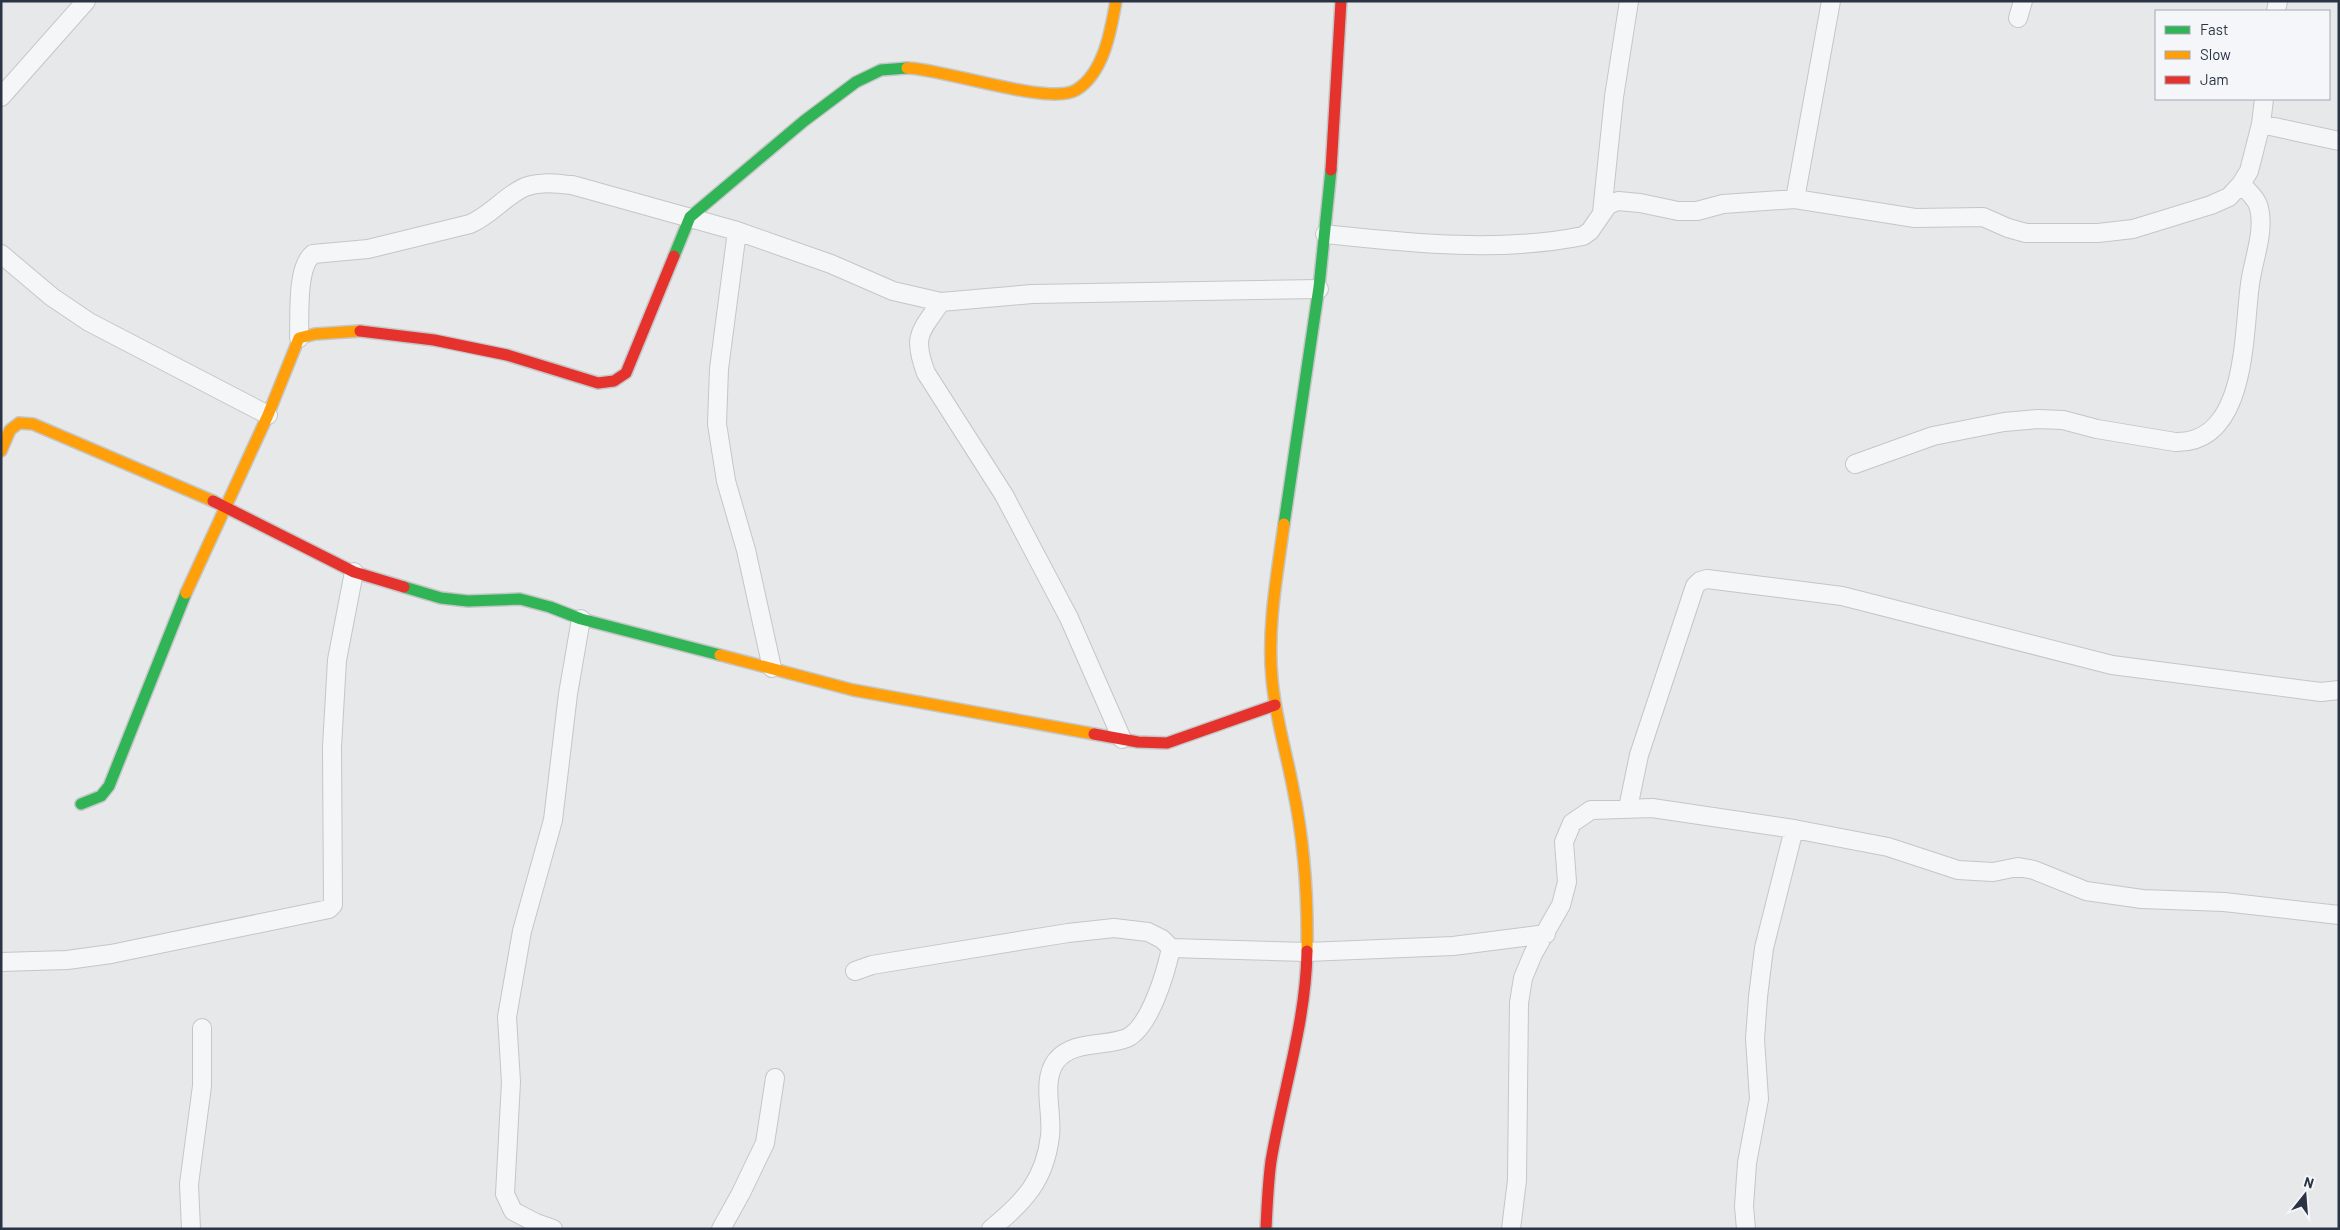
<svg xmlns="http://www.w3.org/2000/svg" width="2340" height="1230" viewBox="0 0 2340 1230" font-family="Barlow,sans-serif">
<rect width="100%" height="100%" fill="#e6e8ea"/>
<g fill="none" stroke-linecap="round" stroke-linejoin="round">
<defs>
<path id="street" d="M2276 11 2278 1
M2018 18 2023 1
M1 97 86 1
M2261 124 2339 141
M1795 199 1831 1
M1602 213 1614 97 1629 1
M737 231 719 369 717 424 726 481 746 550 772 668
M1325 234C1410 243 1499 253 1583 236L1590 231 1608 205 1618 201 1640 203 1678 211H1697L1723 204 1795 199 1915 218 1983 217 2008 228 2026 233H2098L2133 229 2211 205 2229 197 2241 184 2249 171 2261 124 2264 99
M1 254 52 297 89 322 268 415
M941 302C920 332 912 336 926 373L1004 495 1069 618 1122 739
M299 338C300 317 296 267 313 254L368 249 470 224C491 215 506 195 525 187 540 181 557 184 572 185L737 231 831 264 893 291 941 302 1032 294 1319 289
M1855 464 1933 436 2004 422 2038 419 2063 420 2097 429 2175 442C2248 444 2243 333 2250 284 2253 260 2265 232 2259 208 2257 199 2248 191 2241 184
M1628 808 1639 755 1695 586 1700 581 1707 579 1842 596 2112 665 2321 692 2339 690
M1 962 67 960 111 954 329 909 333 905 332 747 337 660 354 572
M855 971 872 965 1068 933 1114 928 1148 932 1162 939 1171 948 1307 952 1453 946 1546 934
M191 1229 189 1184 202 1086V1028
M553 1229 536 1223 513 1211 505 1194 511 1082 507 1017 522 931 553 820 568 694 581 619
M721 1229 741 1193 765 1143 775 1078
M991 1229C1024 1202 1045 1180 1050 1136 1053 1113 1041 1081 1056 1061 1072 1040 1105 1047 1127 1038 1150 1027 1166 972 1171 948
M1511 1229 1517 1180 1519 1003 1523 978 1533 954 1561 905 1567 882 1564 842 1572 823 1591 810 1652 808 1794 829 1888 847 1958 870 1993 872 2018 867 2034 870 2086 891 2142 899 2224 902 2339 915
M1746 1229 1744 1206 1747 1163 1759 1099 1755 1039 1758 997 1764 948 1794 829"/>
<path id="fast" d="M674 256 690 217 804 121 856 82 881 70 907 68
M1284 524 1319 287 1331 170
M404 587 441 598 468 601 520 599 550 607 581 619 720 655
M81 804 101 796 109 786 186 593"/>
<path id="slow" d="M907 68C945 69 1049 106 1076 90 1104 73 1111 30 1116 1
M1 451 10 430 19 423 33 424 213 501
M1284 524C1277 575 1267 628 1272 679 1275 716 1286 751 1293 788 1304 841 1308 896 1307 951
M186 593 268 415 299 338 315 334 360 331
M720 655 853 690 1094 734"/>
<path id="jam" d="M1331 170 1341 1
M360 331 434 340 507 355 598 383 614 381 626 373 674 256
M213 501 354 572 404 587
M1094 734 1138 742 1167 743 1275 705
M1266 1229C1267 1206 1268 1183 1271 1161 1283 1090 1306 1022 1307 951"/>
</defs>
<use href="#street" stroke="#c4c6c8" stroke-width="20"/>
<use href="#fast" stroke="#c4c6c8" stroke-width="14"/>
<use href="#slow" stroke="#c4c6c8" stroke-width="14"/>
<use href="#jam" stroke="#c4c6c8" stroke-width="14"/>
<use href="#street" stroke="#f5f6f7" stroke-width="18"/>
<use href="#fast" stroke="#30b455" stroke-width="11"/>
<use href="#slow" stroke="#ff9f0a" stroke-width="11"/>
<use href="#jam" stroke="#e5322d" stroke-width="11"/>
</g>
<rect width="2340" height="1230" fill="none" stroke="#2b3445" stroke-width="5"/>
<rect x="2155" y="10" width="175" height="90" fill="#f4f6f9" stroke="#a4a8b1"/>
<rect x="2165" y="26" width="25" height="8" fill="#30b455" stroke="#a4a8b1"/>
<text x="2200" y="35" font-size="15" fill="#2b3445">Fast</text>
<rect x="2165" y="51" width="25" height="8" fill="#ff9f0a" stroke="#a4a8b1"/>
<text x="2200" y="60" font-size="15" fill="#2b3445">Slow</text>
<rect x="2165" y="76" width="25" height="8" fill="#e5322d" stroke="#a4a8b1"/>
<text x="2200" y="85" font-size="15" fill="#2b3445">Jam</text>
<g transform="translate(2305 1195) rotate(17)" stroke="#f4f6f9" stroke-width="4" paint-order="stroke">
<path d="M0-4L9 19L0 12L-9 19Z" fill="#2b3445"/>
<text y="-8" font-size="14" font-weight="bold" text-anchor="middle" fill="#2b3445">N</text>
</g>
</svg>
